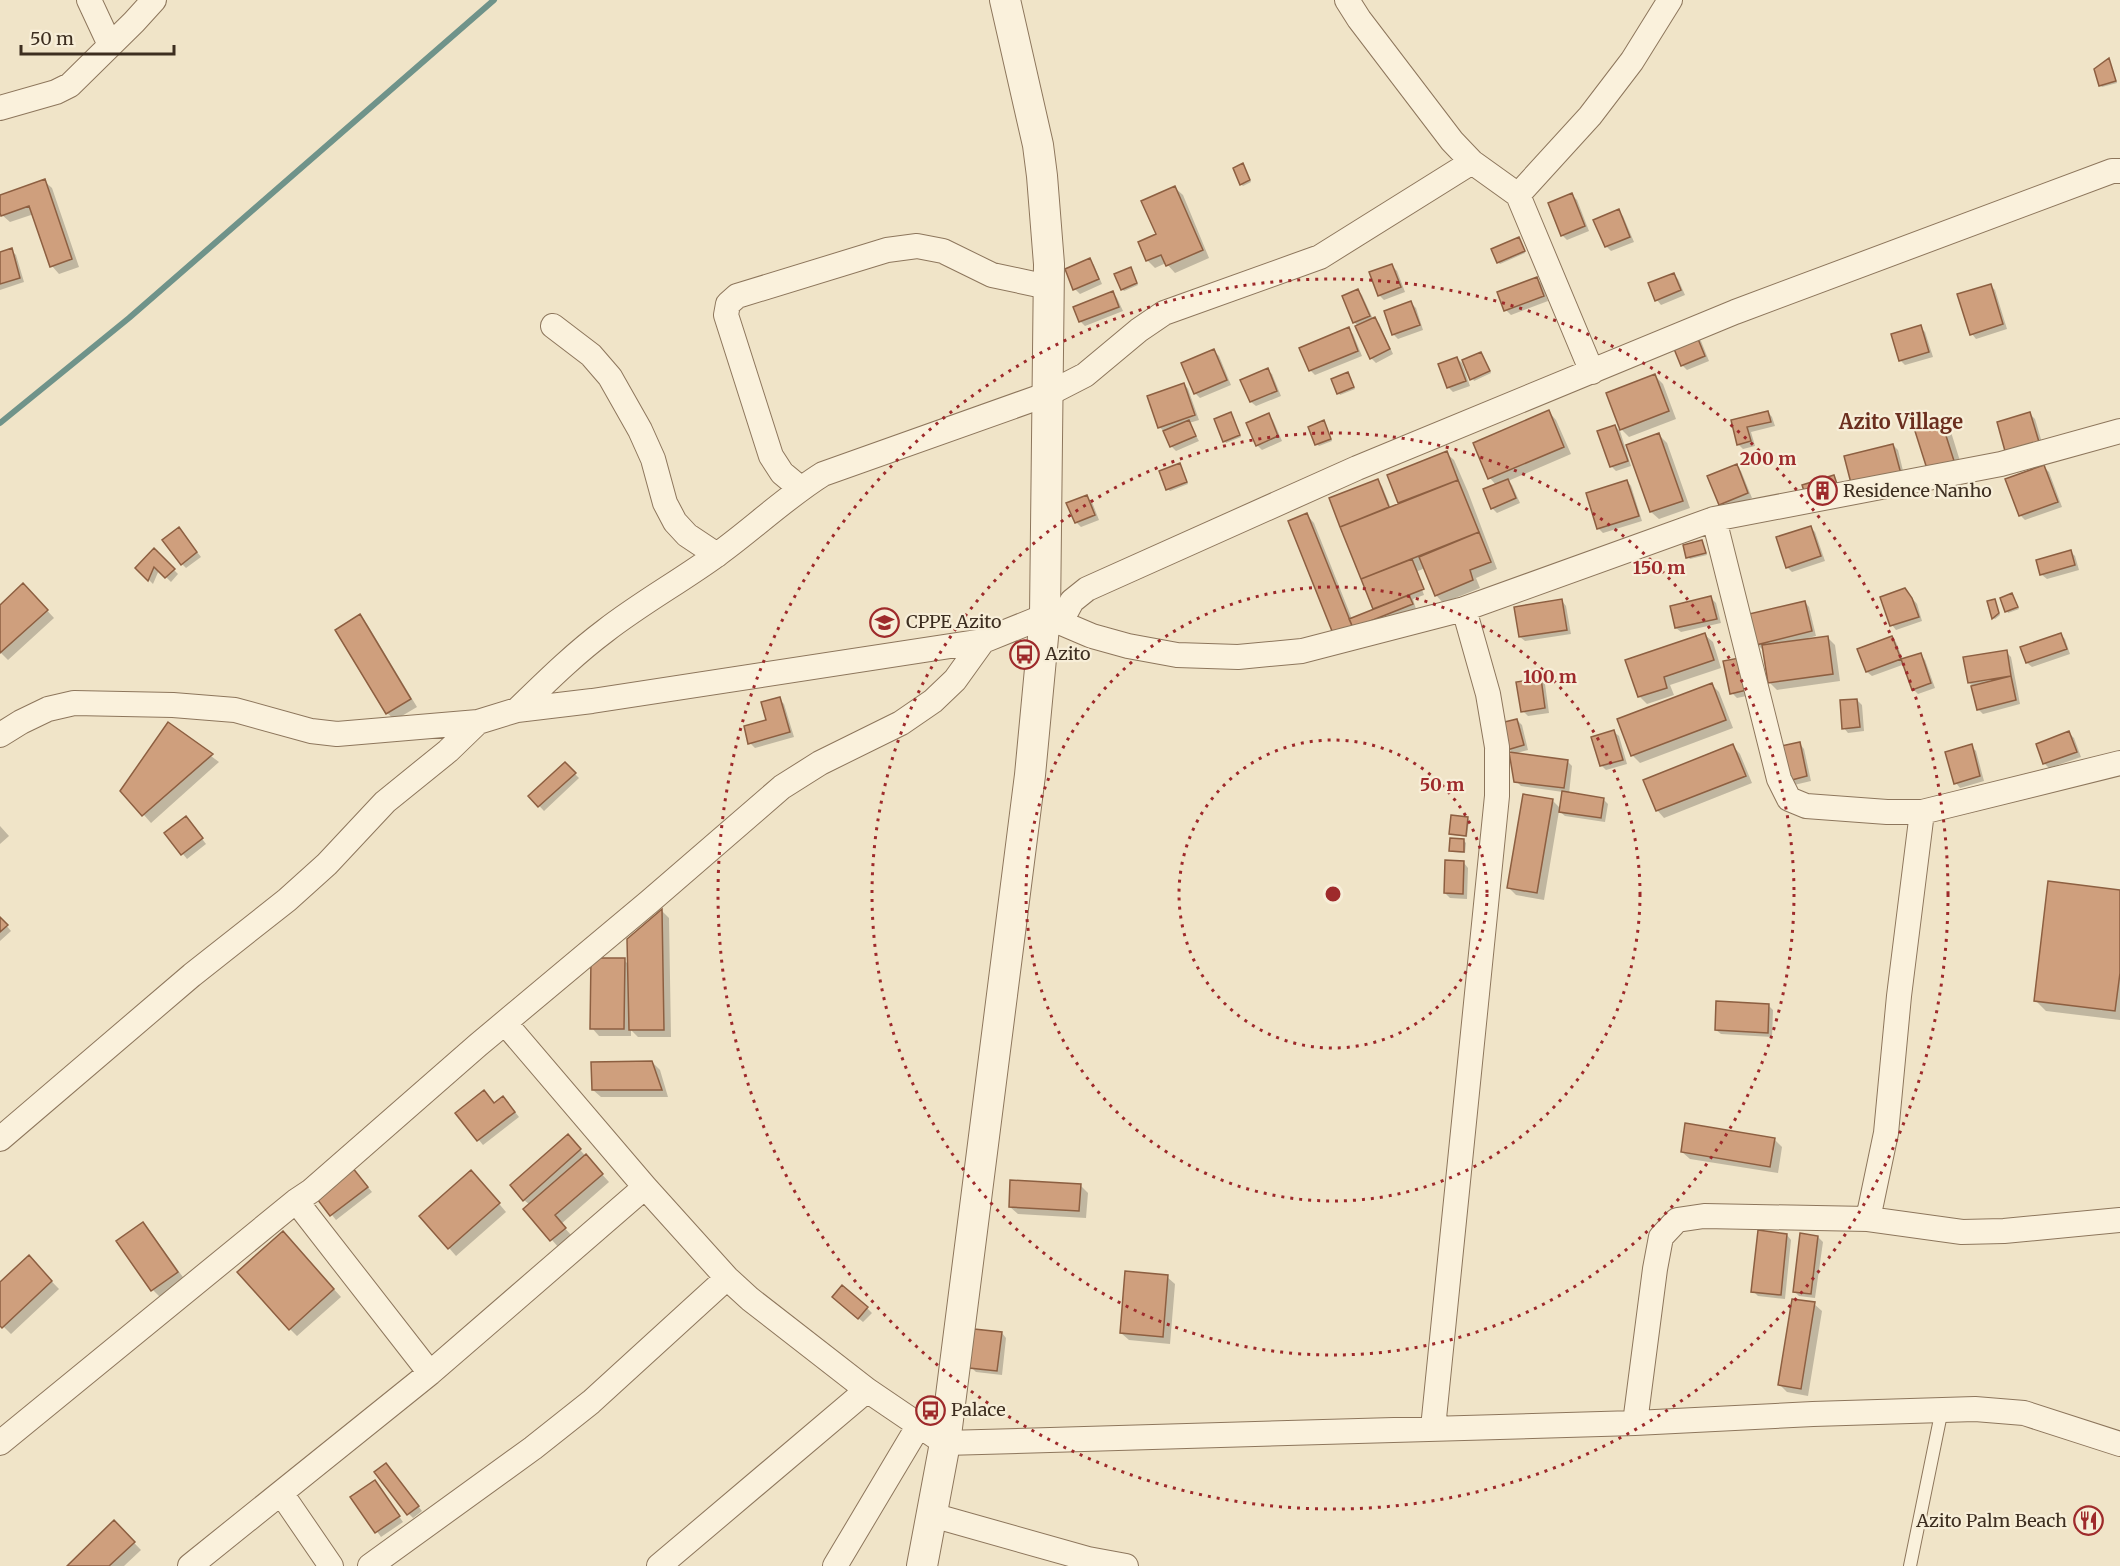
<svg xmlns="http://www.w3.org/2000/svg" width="2120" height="1566" viewBox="0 0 2120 1566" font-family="Merriweather,serif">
<rect width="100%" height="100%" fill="#f0e4c8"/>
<path fill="#0003" d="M2109 60 2117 83 2102 87 2100 85Z
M1243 165 1251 182 1243 186 1241 184Z
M44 181 52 188 79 267 59 274 52 266 34 214 10 222 2 215 0 209V196Z
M1175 188 1183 195 1209 258 1175 273 1166 263 1155 268 1147 260Z
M1572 195 1577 200 1589 231 1567 240 1562 235Z
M1618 211 1623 216 1634 242 1611 251 1606 246Z
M1520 241 1525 253 1500 264 1498 262Z
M11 250 16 255 24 282 0 290V253Z
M1090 260 1094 265 1102 284 1080 294 1075 289Z
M1392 266 1397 271 1405 292 1384 300 1379 295Z
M1132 271 1138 285 1124 291 1122 289Z
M1673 274 1678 279 1685 295 1661 305 1657 300Z
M1537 279 1542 284 1548 301 1511 315 1506 310Z
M1990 285 1995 290 2007 329 1976 339 1972 334Z
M1358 291 1362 295 1373 319 1379 323 1393 354 1376 363 1371 358 1358 326 1354 322Z
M1113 293 1117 298 1123 311 1085 326 1080 321Z
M1411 303 1416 308 1423 330 1398 339 1393 334Z
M1920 327 1925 332 1933 357 1905 365 1900 360Z
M1348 329 1353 334 1362 356 1315 375 1310 370Z
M1696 336 1701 341 1709 361 1687 370 1682 365Z
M1214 351 1219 356 1231 385 1200 398 1195 393Z
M1481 353 1491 373 1474 381 1464 361Z
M1457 358 1462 363 1470 386 1453 392 1448 387Z
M1267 370 1272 374 1281 396 1256 406 1251 402 1242 380Z
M1348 374 1355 389 1340 395 1339 393Z
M1655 376 1663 384 1676 419 1629 437 1621 429Z
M1184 384 1188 389 1199 420 1189 423 1199 441 1176 451 1172 447 1165 432 1159 427Z
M1549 412 1556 420 1571 454 1508 481 1512 485 1520 503 1497 513 1492 508 1496 485 1490 478Z
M1768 412 1772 417 1775 426 1751 432 1755 446 1743 449 1738 444 1732 421Z
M1231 414 1241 437 1226 443 1225 441Z
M2030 414 2035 419 2043 446 2011 455Z
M1268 415 1273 420 1282 441 1262 450 1257 445Z
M1324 422 1332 441 1319 446 1317 444Z
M1940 422 1951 432 1964 474 1940 482Z
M1615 426 1620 431 1631 466 1616 471 1611 466Z
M1659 435 1667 443 1690 508 1659 519 1651 512Z
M1893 445 1898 450 1905 479 1846 458Z
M1446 453 1454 460 1468 492 1497 569 1476 578 1480 588 1443 603 1436 595 1425 568 1418 571 1427 594 1418 571H1415L1424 595 1413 599 1416 609 1343 643 1307 515 1314 523 1352 619 1375 610 1330 499 1377 481 1382 486 1391 508 1401 504 1389 476Z
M1180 465 1188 484 1170 491 1168 489Z
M1736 466 1741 471 1752 498 1725 509 1720 504Z
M2044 467 2049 472 2062 507 2025 520 2020 515Z
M1627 481 1631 486 1642 521 1603 533 1598 528Z
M1087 497 1092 502 1099 520 1081 527 1076 522Z
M1810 527 1815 532 1825 561 1792 572 1787 567Z
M183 534 201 557 186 568 182 564Z
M1702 542 1707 555 1690 559 1688 557Z
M154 550 178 574 171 582 159 570 153 584 137 568Z
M2070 551 2075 556 2079 570 2047 579 2042 575 2038 561Z
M1905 590 1917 604 1922 621 1896 630 1892 625Z
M31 593 54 618 8 660 0 652V607Z
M2012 595 2019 609 2008 613 2007 611Z
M1711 598 1716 603 1721 623 1681 632 1676 628Z
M1995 600 2000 615 1995 619 1993 618Z
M1562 601 1566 606 1571 634 1525 641 1520 637Z
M1805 602 1809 607 1816 636 1808 638 1809 640 1827 637 1835 645 1840 681 1777 690 1770 683 1764 648 1762 649 1757 644Z
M360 616 367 624 417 707 395 720 387 713Z
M1705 635 1713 642 1721 668 1670 685 1674 695 1647 704 1639 696Z
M2061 635 2065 639 2070 654 2032 667 2027 663 2022 648Z
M1892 637 1896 642 1903 660 1921 655 1925 660 1935 688 1918 694 1913 689 1905 664 1872 676 1867 672Z
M2006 652 2011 657 2020 704 1983 714 1978 709 1973 686 1969 683Z
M1724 663 1751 695 1737 698 1732 693Z
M1540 680 1545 684 1549 713 1528 716 1523 711Z
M1712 685 1719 692 1733 728 1640 763 1632 755Z
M779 699 784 704 794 737 755 748 750 743 768 721Z
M1857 700 1862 705 1864 731 1848 733 1844 728Z
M1517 720 1522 725 1528 750 1513 754 1509 749Z
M168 724 219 762 151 823 122 790Z
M1614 732 1619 736 1627 764 1606 770 1601 765Z
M2069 733 2074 738 2081 757 2049 768 2044 763Z
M1800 744 1804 749 1811 781 1794 785 1789 780Z
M1733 746 1740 754 1752 783 1664 818 1657 810Z
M1971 746 1976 751 1984 781 1960 788 1956 783Z
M1567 761 1572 766 1569 794 1603 799 1608 804 1605 822 1565 816 1559 811 1544 900 1516 895 1508 887 1552 800 1561 809 1563 792 1521 786 1516 781Z
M565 764 579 778 544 811 530 796Z
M1467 818 1469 820 1467 837 1453 835 1451 833Z
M190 823 206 844 187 859 166 833Z
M0 826 9 836 0 844Z
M1464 841 1466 843 1465 853 1453 852 1451 850Z
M1464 863 1468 868 1467 899 1450 898 1445 893Z
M2120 891V1020L2046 1011 2035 1000Z
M662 911 669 918 671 1037H638L631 1030V1036H599L592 1028 624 960 629 965Z
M0 918 11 931 0 941Z
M1768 1005 1773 1010 1772 1037 1721 1034 1716 1030Z
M652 1062 660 1070 668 1097H601L593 1090Z
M508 1103 519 1117 483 1145 457 1113Z
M1774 1139 1782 1147 1778 1173 1690 1159 1682 1152Z
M572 1141 609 1182 561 1224 572 1236 559 1248 525 1209 530 1205 524 1200Z
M353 1169 372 1192 336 1220 313 1191Z
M479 1180 506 1212 456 1256 449 1248Z
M1080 1185 1088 1193 1086 1218 1018 1214 1010 1207Z
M143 1224 150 1231 185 1280 160 1297 153 1290Z
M1787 1235 1791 1240 1785 1299 1758 1296 1753 1291Z
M1818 1237 1823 1242 1815 1298 1799 1296 1794 1291Z
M290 1240 341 1297 297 1336 290 1329Z
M29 1258 59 1289 11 1334 0 1323V1284Z
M1167 1277 1175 1284 1170 1344 1129 1340 1121 1333Z
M839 1302 867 1308 872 1313 863 1322Z
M1814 1304 1822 1311 1808 1396 1787 1392 1780 1385Z
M1002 1333 1006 1338 1002 1375 976 1372 971 1367Z
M390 1470 422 1511 413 1518 409 1514Z
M375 1482 403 1522 381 1537 352 1497Z
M114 1522 141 1550 124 1566H69Z"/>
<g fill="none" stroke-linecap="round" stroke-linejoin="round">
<path stroke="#6f938a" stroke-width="6" d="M0 423 129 318 494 0"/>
</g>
<path fill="#cf9f7d" stroke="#8d5f41" stroke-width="1.5" d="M2109 58 2116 81 2099 86 2094 69Z
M1243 163 1250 180 1240 185 1233 168Z
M45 179 72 259 50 267 29 206 1 216 0 213V195Z
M1175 186 1203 250 1166 266 1161 255 1146 261 1138 242 1156 234 1141 201Z
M1572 193 1585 226 1561 236 1548 203Z
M1619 209 1630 237 1605 247 1593 220Z
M1519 237 1525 251 1497 263 1491 249Z
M12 248 20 278 0 284V252Z
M1090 258 1099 279 1073 290 1065 269Z
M1392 264 1401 287 1378 296 1369 272Z
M1131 267 1137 283 1121 290 1114 274Z
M1674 273 1681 290 1655 301 1648 283Z
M1537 277 1544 296 1504 311 1497 292Z
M1991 284 2003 324 1970 335 1957 294Z
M1358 289 1370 316 1353 323 1342 296Z
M1113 291 1119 307 1079 322 1073 307Z
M1411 301 1420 325 1392 335 1384 311Z
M1375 317 1390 349 1370 359 1355 326Z
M1921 325 1929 352 1899 361 1891 334Z
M1349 327 1358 351 1309 371 1299 348Z
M1696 334 1705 356 1681 366 1672 344Z
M1214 349 1227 380 1194 394 1181 363Z
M1481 352 1490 371 1470 380 1462 360Z
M1457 357 1466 381 1447 388 1438 364Z
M1268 368 1277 391 1250 402 1240 380Z
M1348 372 1354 387 1337 394 1331 379Z
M1655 374 1669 411 1620 430 1606 393Z
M1184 383 1195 415 1158 428 1147 396Z
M1549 410 1564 447 1488 479 1473 443Z
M1768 411 1771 422 1747 427 1751 441 1737 445 1731 420Z
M1231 412 1240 435 1223 442 1214 419Z
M2030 412 2039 442 2005 451 1997 422Z
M1269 413 1278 436 1256 446 1246 423Z
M1189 420 1196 436 1170 447 1163 431Z
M1324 420 1331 439 1315 445 1308 427Z
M1941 420 1955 464 1928 472 1914 428Z
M1615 425 1628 461 1610 467 1597 431Z
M1659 433 1683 501 1650 512 1626 445Z
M1893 444 1901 474 1852 487 1844 456Z
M1447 451 1458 480 1398 503 1387 475Z
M1180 463 1187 482 1166 490 1159 471Z
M1737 464 1748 493 1719 505 1707 476Z
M2044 465 2058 502 2019 516 2005 479Z
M1834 475 1841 496 1809 506 1802 485Z
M1378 479 1389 507 1340 527 1329 498Z
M1508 479 1516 498 1491 509 1483 489Z
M1458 480 1479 532 1361 579 1340 527Z
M1627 480 1639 516 1597 529 1586 493Z
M1087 495 1095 515 1075 523 1066 503Z
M1307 513 1353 628 1334 636 1288 521Z
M1811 526 1821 556 1786 568 1776 537Z
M179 527 197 552 181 565 162 540Z
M1479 532 1491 562 1470 570 1473 580 1435 596 1419 557Z
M1702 540 1706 553 1686 558 1683 545Z
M154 548 175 569 165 578 154 567 148 581 135 568Z
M2071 550 2075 565 2040 575 2036 560Z
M1412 559 1424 589 1373 609 1361 579Z
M23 583 48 610 0 653V605Z
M1905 588 1912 598 1919 617 1890 626 1880 597Z
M2012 593 2018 607 2005 612 2000 598Z
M1409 595 1413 604 1353 628 1349 619Z
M1711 596 1717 619 1675 628 1670 606Z
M1562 599 1567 630 1519 637 1514 607Z
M1995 599 1999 613 1992 619 1987 601Z
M1805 601 1812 631 1756 645 1749 614Z
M360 614 411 699 386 714 335 630Z
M1705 633 1714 660 1664 677 1667 688 1638 697 1625 660Z
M2061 633 2067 649 2026 663 2020 647Z
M1828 636 1833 674 1768 683 1762 645Z
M1892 636 1901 659 1866 672 1857 649Z
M2007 650 2011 676 1968 683 1963 657Z
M1921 653 1931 683 1912 690 1901 659Z
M1739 658 1747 690 1730 694 1723 661Z
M2011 676 2016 700 1977 710 1971 686Z
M1541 678 1545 708 1521 712 1516 682Z
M1712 683 1726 720 1631 756 1617 719Z
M780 697 790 732 748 744 744 726 766 720 761 702Z
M1857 699 1860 727 1842 729 1840 700Z
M1517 719 1524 745 1507 750 1500 723Z
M168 722 213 754 142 816 120 791Z
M1614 730 1623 760 1600 766 1591 737Z
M2069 731 2077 752 2043 764 2036 744Z
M1800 742 1807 776 1788 781 1781 746Z
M1733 744 1746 776 1656 811 1643 780Z
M1972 744 1980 776 1954 784 1945 752Z
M1509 752 1568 760 1564 788 1514 782Z
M565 762 576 773 538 807 528 796Z
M1562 791 1604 798 1601 818 1559 812Z
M1523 794 1553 799 1537 893 1507 888Z
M1451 815 1468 817 1466 836 1449 834Z
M186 816 203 838 181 855 164 833Z
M1450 838 1464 839V852L1449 851Z
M1445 860 1464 861 1463 894 1444 893Z
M2048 881 2120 890V973L2115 1011 2034 1001Z
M662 909 664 1030H629L627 939Z
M0 917 8 925 0 932Z
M591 958H625L624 1029H590Z
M1716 1001 1769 1004 1768 1033 1715 1030Z
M652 1061 662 1090H592L591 1062Z
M484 1090 494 1103 503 1096 515 1112 477 1141 455 1113Z
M1685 1123 1775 1138 1770 1167 1681 1152Z
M568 1134 581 1149 523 1201 510 1185Z
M586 1154 603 1174 555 1215 566 1228 550 1241 523 1209Z
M348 1162 368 1187 330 1216 311 1191Z
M471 1170 500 1203 448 1249 419 1216Z
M1010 1180 1081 1184 1079 1211 1009 1207Z
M143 1222 178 1272 151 1291 116 1241Z
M1758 1230 1787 1234 1781 1295 1751 1292Z
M283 1231 334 1289 289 1330 237 1272Z
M1800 1233 1818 1236 1811 1294 1793 1292Z
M29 1255 52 1281 2 1328 0 1326V1282Z
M1125 1271 1168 1275 1163 1337 1120 1333Z
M842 1285 868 1307 858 1319 832 1297Z
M1792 1299 1815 1302 1801 1389 1778 1385Z
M974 1329 1002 1332 997 1371 969 1368Z
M386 1463 419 1506 407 1515 374 1472Z
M375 1480 400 1516 375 1533 350 1497Z
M114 1520 135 1542 109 1566H67Z"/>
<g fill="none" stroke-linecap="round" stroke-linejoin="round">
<defs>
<path id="service" d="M1910 1566 1942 1409"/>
<path id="minor" d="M89 0 110 45
M1347 0 1359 19 1452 141 1472 162 1518 195 1592 372
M0 108 56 92 70 85 134 22 154 0
M1518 195 1590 116 1632 61 1670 0
M553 326 591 355 610 377 640 430 653 459 665 503 675 522 687 535 717 555
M800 488 782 473 771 456 726 315 728 304 737 296 887 250 917 246 943 251 992 275 1048 287
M1714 519 1779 779 1789 799 1806 806 1887 812H1922L2120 763
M1060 623 1072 601 1087 589 1357 468 1735 312 2112 171H2120
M517 710C545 683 573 655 605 631 641 603 681 581 718 554 754 528 786 497 823 474L1048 394 1085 375 1139 330 1164 313 1320 257 1472 162
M0 735 21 722 48 709 74 703 173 705 235 710 311 731 337 734 478 722 517 710 592 701 983 641 1045 616 1092 636 1128 646 1177 655 1238 657 1302 651 1464 609 1714 519 2001 464 2120 431
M0 1139 192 975 287 900 327 864 385 802 448 751 478 722
M645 1187 727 1278 750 1299 867 1390 945 1443 1635 1423 1813 1414 1975 1409 2024 1413 2120 1444
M296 1201 430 1373
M1868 1219 1886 1133 1899 996 1922 812
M1635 1423 1655 1269 1661 1237 1677 1220 1704 1216 1868 1219 1962 1232 2004 1231 2120 1220
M1433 1428 1497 796V747L1488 694 1464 609
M0 1443 296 1201 311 1191 478 1045 649 902 782 787 820 763 901 723 933 701 955 680 983 641
M281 1493 331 1566
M932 1515 1088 1559 1126 1566
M190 1566 430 1373 645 1187 505 1023
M370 1566 533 1448 591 1402 727 1278
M659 1566 867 1390
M835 1566 919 1425"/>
<path id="tertiary" d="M922 1566 945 1443 1030 775 1045 616 1049 264 1042 176 1038 145 1005 0"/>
</defs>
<use href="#service" stroke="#8d765c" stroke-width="14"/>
<use href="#minor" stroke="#8d765c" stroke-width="26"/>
<use href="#tertiary" stroke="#8d765c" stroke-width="32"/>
<use href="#service" stroke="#faf1dc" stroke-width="12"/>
<use href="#minor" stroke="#faf1dc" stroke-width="24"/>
<use href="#tertiary" stroke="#faf1dc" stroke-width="30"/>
</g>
<g fill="none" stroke="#9e2a2b" stroke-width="3" stroke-dasharray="3 6">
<circle cx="1333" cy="894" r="154"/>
<circle cx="1333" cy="894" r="307"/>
<circle cx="1333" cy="894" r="461"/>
<circle cx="1333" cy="894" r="615"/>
</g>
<defs>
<symbol id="building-ring" viewBox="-11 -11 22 22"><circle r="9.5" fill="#f7eed8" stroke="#9e2a2b" stroke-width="1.5"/><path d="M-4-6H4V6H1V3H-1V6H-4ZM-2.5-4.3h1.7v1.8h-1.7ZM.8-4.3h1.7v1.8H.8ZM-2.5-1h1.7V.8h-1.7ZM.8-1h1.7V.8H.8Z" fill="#9e2a2b"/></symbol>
<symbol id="school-ring" viewBox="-11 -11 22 22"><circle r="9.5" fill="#f7eed8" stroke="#9e2a2b" stroke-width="1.5"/><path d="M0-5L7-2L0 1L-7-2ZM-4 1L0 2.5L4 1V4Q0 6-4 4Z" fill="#9e2a2b"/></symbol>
<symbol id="bus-ring" viewBox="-11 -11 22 22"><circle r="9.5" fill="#f7eed8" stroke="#9e2a2b" stroke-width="1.5"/><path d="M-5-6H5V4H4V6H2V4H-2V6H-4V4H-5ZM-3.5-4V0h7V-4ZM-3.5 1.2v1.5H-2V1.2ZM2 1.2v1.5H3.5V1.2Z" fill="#9e2a2b"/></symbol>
<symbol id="restaurant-ring" viewBox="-11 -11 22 22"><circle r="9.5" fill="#f7eed8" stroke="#9e2a2b" stroke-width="1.5"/><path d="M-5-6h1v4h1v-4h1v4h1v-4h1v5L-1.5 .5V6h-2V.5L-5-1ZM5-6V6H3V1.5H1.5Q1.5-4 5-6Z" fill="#9e2a2b"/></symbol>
</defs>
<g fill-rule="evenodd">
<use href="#building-ring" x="1806" y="474" width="33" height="33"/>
<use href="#school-ring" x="868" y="606" width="33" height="33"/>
<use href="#bus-ring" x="1008" y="638" width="33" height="33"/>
<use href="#bus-ring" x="914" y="1394" width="33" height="33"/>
<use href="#restaurant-ring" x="2072" y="1504" width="33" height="33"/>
</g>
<g text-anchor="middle" stroke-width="4.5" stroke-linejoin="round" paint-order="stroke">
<g font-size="18" fill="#3d2e20" stroke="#f7eed8" text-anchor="start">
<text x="1843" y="497">Residence Nanho</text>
<text x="906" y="628">CPPE Azito</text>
<text x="1045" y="660">Azito</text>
<text x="951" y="1416">Palace</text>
<text x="2067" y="1527" text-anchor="end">Azito Palm Beach</text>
</g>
<g font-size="20" font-weight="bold" fill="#6b2e1e" stroke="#f7eed8">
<text x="1901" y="429">Azito Village</text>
</g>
</g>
<circle cx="1333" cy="894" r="9" fill="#9e2a2b" stroke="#f7eed8" stroke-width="3"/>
<g font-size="18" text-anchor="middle" font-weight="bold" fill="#9e2a2b" stroke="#f7eed8" stroke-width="4.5" stroke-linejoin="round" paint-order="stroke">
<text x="1768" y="465">200 m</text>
<text x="1659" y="574">150 m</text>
<text x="1550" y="683">100 m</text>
<text x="1442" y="791">50 m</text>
</g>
<path d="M21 45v9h153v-9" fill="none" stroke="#3d2e20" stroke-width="3"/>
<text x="30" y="45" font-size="18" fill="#3d2e20" stroke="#f7eed8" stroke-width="4.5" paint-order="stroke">50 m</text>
</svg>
